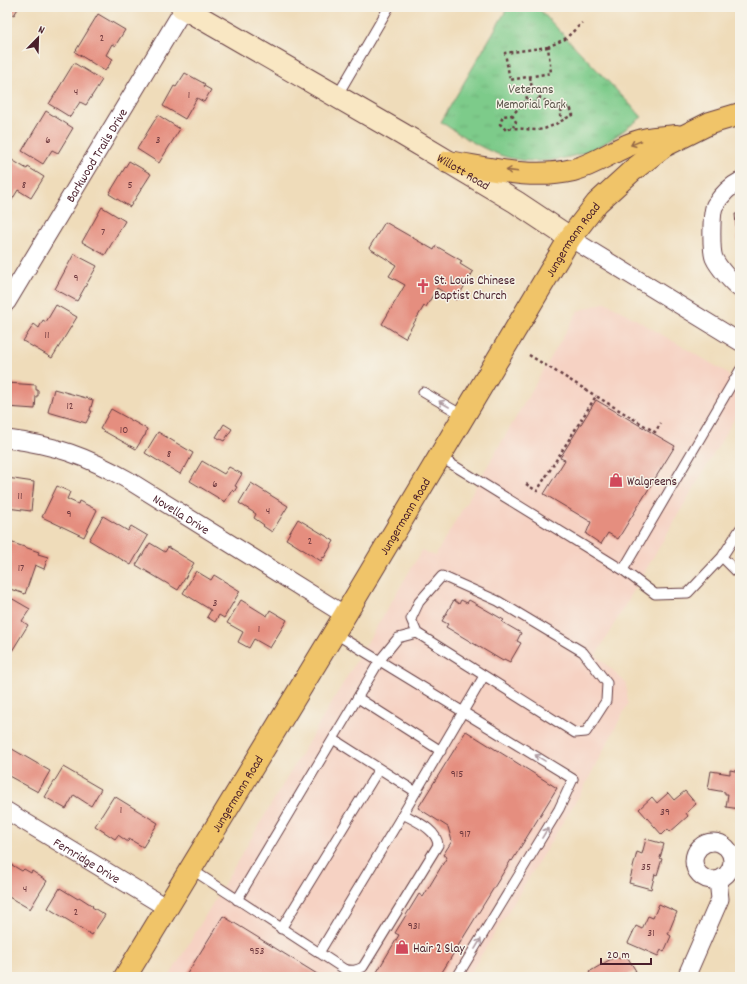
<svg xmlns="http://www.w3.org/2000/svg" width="747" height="984" viewBox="0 0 747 984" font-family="Dekko,sans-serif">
<defs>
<pattern id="park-tufts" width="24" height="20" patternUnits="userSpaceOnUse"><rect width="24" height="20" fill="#7dcb8a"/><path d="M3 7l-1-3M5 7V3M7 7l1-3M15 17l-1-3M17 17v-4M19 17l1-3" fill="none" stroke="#6eae77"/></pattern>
</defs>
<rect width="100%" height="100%" fill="#f7f3e8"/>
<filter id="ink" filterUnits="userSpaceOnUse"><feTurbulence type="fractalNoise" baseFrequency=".025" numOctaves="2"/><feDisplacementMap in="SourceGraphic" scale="8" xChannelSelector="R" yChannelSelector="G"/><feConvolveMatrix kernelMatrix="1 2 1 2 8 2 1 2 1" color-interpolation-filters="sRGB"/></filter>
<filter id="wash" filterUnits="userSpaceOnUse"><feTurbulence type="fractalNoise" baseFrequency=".012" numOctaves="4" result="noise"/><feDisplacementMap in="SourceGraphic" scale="16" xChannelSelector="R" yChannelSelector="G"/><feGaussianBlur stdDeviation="0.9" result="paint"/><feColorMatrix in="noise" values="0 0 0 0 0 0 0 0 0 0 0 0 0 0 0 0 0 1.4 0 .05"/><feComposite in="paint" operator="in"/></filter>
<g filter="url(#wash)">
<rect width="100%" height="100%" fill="#efdcba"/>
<path fill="#f6d2c3" d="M606 302 726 372 740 391V409L596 655 626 683 628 704 582 791 468 977H169L422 550 435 556 578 311Z"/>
<path fill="url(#park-tufts)" stroke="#64755a" d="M508 7H537L642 117C627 128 612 140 596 148 567 161 530 166 500 155 478 147 459 134 441 122Z"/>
<g id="blocks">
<path fill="#e58e7f" d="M7 7H19L14 15 7 11Z
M98 14 125 30 115 46 112 44 106 55 113 59 105 71 75 52Z
M74 63 102 80 86 105 80 102 70 117 49 104Z
M185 73 205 84 204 86 211 90 204 102 197 98 185 119 163 106 174 86 176 87Z
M46 111 73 128 58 153 52 150 43 164 22 151Z
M158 115 180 129 159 163 137 149Z
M7 157 27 169 28 167 44 177 31 198 18 190 7 208Z
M129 161 151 174 130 207 109 194Z
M102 207 125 221 105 255 82 242Z
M735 214H740V253H739Z
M385 222 434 250 436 246 462 261 460 264 473 272 456 300 437 288 426 307 424 306 405 338 382 324 405 285 389 276 396 265 369 248Z
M74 254 97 266 77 301 55 289Z
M56 305 77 317 52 358 23 341 34 324 39 328 43 320 46 322Z
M7 383 36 385V390H38V396H36L35 409 7 407Z
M54 389 93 400 90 411H92L86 423 48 412Z
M596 400 675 446 618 539 608 533 601 544 586 534 591 522 544 494 565 460 560 458Z
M111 409 147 429 145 436H144L136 449 100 429Z
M224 424 232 429 224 441 216 437Z
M158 432 193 453 185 468 184 467 180 474 145 453Z
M202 461 224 474 229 467 242 474 235 486 237 487 234 492 232 490 225 502 190 481Z
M7 478 34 482 31 511 7 508Z
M251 483 288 506 272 532 263 526 264 525 254 518 256 514 239 503Z
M57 486 70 492 67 499 78 504 79 501 97 510 84 537 42 517Z
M103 516 128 531 131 526 148 536 131 565 89 540Z
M298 519 334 541 324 558 323 557 321 561 286 539Z
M7 541 39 552 38 554 48 557 44 569 35 565 25 594 7 588 8 570 7 569Z
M150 543 165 552 168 547 194 563 178 590 136 565Z
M196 571 211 580 214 575 240 591 224 618 219 615 215 622 207 617 211 610 183 593Z
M11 598 30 609 22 621 28 625 12 651 7 649V605Z
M241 600 267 616 270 610 287 620 270 648 254 639 249 648 238 642 243 632 227 623Z
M454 600 459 604 461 600 467 603 469 600 504 620 502 622 521 633 517 641 521 643 510 662 504 659 503 661 446 627 448 624 442 621Z
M466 731 557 788 512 861 511 860 439 977H374L399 935 395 933 419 894 423 897 447 857 443 855 452 841 448 827 418 808Z
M7 746 50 771 38 792 7 775Z
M63 767 101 789 91 806 74 795 66 809 45 797Z
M730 770 740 772V809L726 807 728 794H725V792L708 789 711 771 730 774Z
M685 791 696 804 686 813 688 816 678 825 670 832 668 829 662 835 639 809 652 797 657 803 668 793 674 800Z
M114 796 158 823 143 847 129 839 128 842 118 835 115 839 95 826Z
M646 839 664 844 660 858 662 859 657 875 655 874 651 889 629 883 637 852 642 854Z
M7 862 22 871 24 869 31 873 32 871 47 881 30 909 7 896Z
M60 888 78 899 79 897 93 906 92 907 105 915 92 935 48 908Z
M659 904 677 912 668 934 671 936 664 952 661 950 658 956 628 943 636 926 642 929 648 916 653 918Z
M223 916 322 977H185Z
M626 955 636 971 628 975 629 977H592L589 972 616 956 619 959Z"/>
</g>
</g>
<g filter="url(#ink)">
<use href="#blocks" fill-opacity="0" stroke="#633b40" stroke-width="1"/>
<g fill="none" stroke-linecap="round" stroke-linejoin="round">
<defs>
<path id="service" d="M337 96 389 7
M423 392 464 416
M440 457 623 570 740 370
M722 557 740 575
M623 570 655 594 688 593 722 557 740 529
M442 576 498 601 583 652 607 683 606 701 586 732 575 733 417 633 411 619 419 602Z
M334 633 573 779 559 809 457 977
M358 698 441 751
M333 739 416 792
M191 869 344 969C352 971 356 971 363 967L438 845C437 829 415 821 403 814L484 676
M237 900 380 660 398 638 417 633
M281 929 379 769
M319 953 403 814"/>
<g id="minor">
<path d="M740 181C730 186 721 196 715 205 711 212 711 250 714 258 718 267 732 283 740 289"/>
<path d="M570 238 740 342"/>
<path id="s1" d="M7 302 184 8"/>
<path id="s2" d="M7 439C55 445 86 456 128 480L345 615"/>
<path id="s3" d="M7 811 167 908"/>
<circle cx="713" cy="861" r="19"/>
<path d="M686 977 720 899 718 880"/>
</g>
<g id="secondary">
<path id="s4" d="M182 7 402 134 516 202 570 238"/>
</g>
<g id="primary">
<path d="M448 162C488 168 532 180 573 170 598 164 618 146 643 140 654 137 666 137 677 136"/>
<path id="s5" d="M125 977 345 615 570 238 597 203 633 170 664 146 710 123 740 114"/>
</g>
</defs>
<use href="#service" stroke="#633b40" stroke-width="11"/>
<use href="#minor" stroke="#633b40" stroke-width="19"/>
<use href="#secondary" stroke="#633b40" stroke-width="24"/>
<use href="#primary" stroke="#633b40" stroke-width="24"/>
<path stroke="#633b40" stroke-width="2.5" stroke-dasharray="3 3" stroke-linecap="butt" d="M548 47 505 53 510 80 551 73 548 47 565 39 582 23
M530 77 532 88 539 91 540 98 562 109 570 107 573 115C561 120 551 129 537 130 526 130 516 126 506 130L500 124 503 116 512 115 527 100 526 92 532 88
M527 100 533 103 540 98
M562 109 560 115 565 118
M512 115 516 122 513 127
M529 355 596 396
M526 484 537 491 596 396 655 432 661 423"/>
<use href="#service" stroke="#fff" stroke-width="9"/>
<use href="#minor" stroke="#fff" stroke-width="17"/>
<use href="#secondary" stroke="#f9e7c3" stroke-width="22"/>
<use href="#primary" stroke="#f0c469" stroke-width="22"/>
</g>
<defs><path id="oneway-shaft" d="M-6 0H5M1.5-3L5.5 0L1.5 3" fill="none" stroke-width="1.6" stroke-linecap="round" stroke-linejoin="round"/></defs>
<g stroke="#956947">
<use href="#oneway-shaft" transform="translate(636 143) rotate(158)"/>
<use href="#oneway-shaft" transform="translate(512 171) rotate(-173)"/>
</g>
<g stroke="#ae9aa0">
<use href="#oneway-shaft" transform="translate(444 404) rotate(-150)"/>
<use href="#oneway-shaft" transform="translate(540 758) rotate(-148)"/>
<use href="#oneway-shaft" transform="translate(545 833) rotate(-59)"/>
<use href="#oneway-shaft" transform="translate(478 944) rotate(-59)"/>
</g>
</g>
<defs>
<symbol id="church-bare" viewBox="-9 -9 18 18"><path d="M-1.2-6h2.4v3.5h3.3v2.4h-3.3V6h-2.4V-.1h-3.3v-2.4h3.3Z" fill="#d1495b" stroke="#f7f3e8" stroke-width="2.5" paint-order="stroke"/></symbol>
<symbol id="shop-bare" viewBox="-9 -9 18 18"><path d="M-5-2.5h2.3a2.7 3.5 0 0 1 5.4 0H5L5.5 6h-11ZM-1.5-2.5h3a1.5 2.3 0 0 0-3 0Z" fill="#d1495b" stroke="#f7f3e8" stroke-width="2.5" paint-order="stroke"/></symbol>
</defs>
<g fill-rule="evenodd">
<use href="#church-bare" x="413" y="276" width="20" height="20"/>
<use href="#shop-bare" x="606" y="470" width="20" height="20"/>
<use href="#shop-bare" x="392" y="937" width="20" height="20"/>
</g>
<g text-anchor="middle" stroke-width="3" stroke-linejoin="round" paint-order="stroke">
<g font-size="11" fill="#713b40">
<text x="102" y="41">2</text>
<text x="76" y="95">4</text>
<text x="189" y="98">1</text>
<text x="48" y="143">6</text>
<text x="158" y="143">3</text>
<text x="24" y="188">8</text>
<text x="130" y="188">5</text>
<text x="103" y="235">7</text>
<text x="76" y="281">9</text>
<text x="47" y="338">11</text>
<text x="70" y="409">12</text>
<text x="124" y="433">10</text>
<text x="169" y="457">8</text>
<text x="215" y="487">6</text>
<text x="20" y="499">11</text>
<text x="268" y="514">4</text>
<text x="69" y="517">9</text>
<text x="310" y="544">2</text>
<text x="21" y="571">17</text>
<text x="215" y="606">3</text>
<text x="259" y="632">1</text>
<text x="457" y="777">915</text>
<text x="121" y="813">1</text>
<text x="665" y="815">39</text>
<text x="465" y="837">917</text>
<text x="646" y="870">35</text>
<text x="25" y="892">4</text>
<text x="76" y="915">2</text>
<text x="414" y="929">931</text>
<text x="651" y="936">31</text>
<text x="257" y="954">953</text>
</g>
<g font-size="13" fill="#595348" stroke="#f7f3e8">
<text x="531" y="93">Veterans<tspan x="531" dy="15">Memorial Park</tspan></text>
</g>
<g font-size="13" fill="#4a1f2b" stroke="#f7f3e8">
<text dy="5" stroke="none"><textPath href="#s1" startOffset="172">Barkwood Trails Drive</textPath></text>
<text dy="5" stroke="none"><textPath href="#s4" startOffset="326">Willott Road</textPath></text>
<text dy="5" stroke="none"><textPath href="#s5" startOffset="863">Jungermann Road</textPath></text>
<text dy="5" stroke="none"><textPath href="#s2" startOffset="192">Novella Drive</textPath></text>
<text dy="5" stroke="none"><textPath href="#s5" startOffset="539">Jungermann Road</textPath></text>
<text dy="5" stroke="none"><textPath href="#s5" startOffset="215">Jungermann Road</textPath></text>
<text dy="5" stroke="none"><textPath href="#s3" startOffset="94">Fernridge Drive</textPath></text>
</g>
<g font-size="13" fill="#4a1f2b" stroke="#f7f3e8" text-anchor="start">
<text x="434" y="284">St. Louis Chinese<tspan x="434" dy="15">Baptist Church</tspan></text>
<text x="627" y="485">Walgreens</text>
<text x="413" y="952">Hair 2 Slay</text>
</g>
</g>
<rect width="747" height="984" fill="none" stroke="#f7f3e8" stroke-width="24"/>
<g transform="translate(38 38) rotate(23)" stroke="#f7f3e8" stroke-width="3" paint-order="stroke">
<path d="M0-3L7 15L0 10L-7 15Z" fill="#4a1f2b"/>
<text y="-6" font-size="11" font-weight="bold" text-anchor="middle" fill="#4a1f2b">N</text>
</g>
<path d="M601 958v6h50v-6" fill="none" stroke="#4a1f2b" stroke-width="2"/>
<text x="607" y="958" font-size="12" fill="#4a1f2b" stroke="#f7f3e8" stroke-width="3" paint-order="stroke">20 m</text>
</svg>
